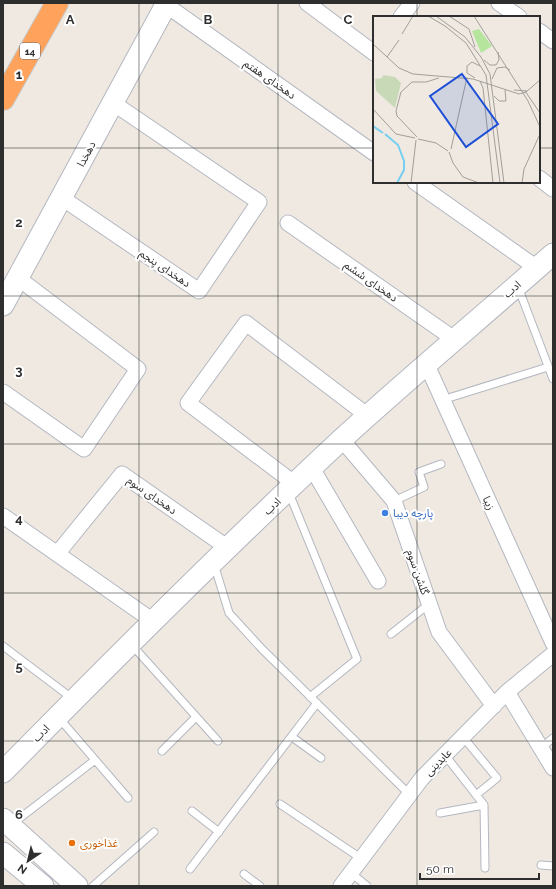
<svg xmlns="http://www.w3.org/2000/svg" width="556" height="889" viewBox="0 0 556 889" font-family="Raleway,'Noto Sans Arabic',sans-serif">
<rect width="100%" height="100%" fill="#efe9e1"/>
<g fill="none" stroke-linecap="round" stroke-linejoin="round">
<defs>
<path id="lane" d="M518 287 553 379
M442 400 548 367
M289 493 357 659 310 697
M394 501 424 487 419 472 441 464
M214 564 229 613 262 649 410 795
M391 634 429 604
M132 645 218 741
M3 646 73 699
M59 718 128 798
M292 737 321 758
M463 737 497 778 476 795
M541 748 553 738
M162 751 196 717
M445 755 484 805 485 868
M280 804 362 859
M192 811 219 832
M440 813 484 805
M11 825 95 760
M541 865 553 866
M190 869 317 703
M351 873 367 886
M244 874 260 886
M93 886 154 832"/>
<path id="street" d="M307 3 374 53
M499 3 519 17
M166 5 374 153
M401 17 412 3
M539 31 553 41
M539 178 553 189
M415 182 537 268
M62 198 199 291 259 202 113 103
M288 223 454 339
M426 363 553 643
M3 392 84 449 138 369 18 278
M342 440 394 501 439 632 494 706
M312 468 378 581
M295 484 188 403 246 323 368 416
M3 516 153 621
M57 554 122 474 228 548
M507 692 553 768
M341 886 422 778 507 692 553 654"/>
<path id="secondary" d="M3 305 167 3
M3 772C114 659 226 547 342 439 411 376 483 316 553 254
M3 819 77 886
M3 853 43 886"/>
<path id="highway" d="M3 99 57 3"/>
</defs>
<use href="#lane" stroke="#b4b7c1" stroke-width="9"/>
<use href="#street" stroke="#b4b7c1" stroke-width="17"/>
<use href="#secondary" stroke="#b4b7c1" stroke-width="23"/>
<use href="#highway" stroke="#c9c9c9" stroke-width="24"/>
<use href="#lane" stroke="#fff" stroke-width="7"/>
<use href="#street" stroke="#fff" stroke-width="15"/>
<use href="#secondary" stroke="#fff" stroke-width="21"/>
<use href="#highway" stroke="#ffa35c" stroke-width="22"/>
</g>
<path fill="none" stroke="#2e2e2e" stroke-width="1" stroke-opacity="0.55" d="M139 3V886M278 3V886M417 3V17M3 148H374M539 148H553M417 182V886M3 296H553M3 444H553M3 593H553M3 741H553"/>
<circle fill="#3f7fe0" stroke="#fff" stroke-width="1.5" cx="385" cy="513" r="4"/>
<circle fill="#e8710a" stroke="#fff" stroke-width="1.5" cx="72" cy="843" r="4"/>
<g text-anchor="middle" stroke-width="4" stroke-linejoin="round" paint-order="stroke">
<rect fill="#fff" stroke="#6d6d6d" stroke-width="1" x="20" y="43" width="20" height="16" rx="3"/>
<g font-size="10" font-weight="bold" fill="#2e2e2e">
<text x="30" y="55">14</text>
</g>
<g font-size="11" fill="#2e2e2e" stroke="#fff">
<text transform="translate(270 79) rotate(35)" y="4">دهخدای هفتم</text>
<text transform="translate(86 154) rotate(-62)" y="4">دهخدا</text>
<text transform="translate(165 268) rotate(34)" y="4">دهخدای پنجم</text>
<text transform="translate(371 281) rotate(35)" y="4">دهخدای ششم</text>
<text transform="translate(512 289) rotate(-41)" y="4">ادب</text>
<text transform="translate(152 495) rotate(35)" y="4">دهخدای سوم</text>
<text transform="translate(489 503) rotate(66)" y="4">زیبا</text>
<text transform="translate(272 506) rotate(-44)" y="4">ادب</text>
<text transform="translate(418 572) rotate(71)" y="4">گلشن سوم</text>
<text transform="translate(41 733) rotate(-46)" y="4">ادب</text>
<text transform="translate(438 762) rotate(-45)" y="4">عابدینی</text>
</g>
<g font-size="11" fill="#366cbe" stroke="#fff" text-anchor="start">
<text x="393" y="517">پارچه دیبا</text>
</g>
<g font-size="11" fill="#c56008" stroke="#fff" text-anchor="start">
<text x="80" y="847">غذاخوری</text>
</g>
</g>
<g transform="translate(373 16)">
<rect width="167" height="167" fill="#efe9e1"/>
<path d="M106 13 119 30 108 37 99 15Z" fill="#b6e59e"/>
<path d="M10 59 22 61 28 67 22 92 3 75 2 63 9 62Z" fill="#c8d9b8"/>
<path fill="none" stroke="#75cff0" stroke-width="2" d="M0 110 10 117M12 118 25 129 31 145V154L24 167"/>
<path fill="none" stroke="#a29e99" stroke-width="1" d="M55 0 72 10 93 27 113 59 127 167M63 0 92 21 108 41 117 58 131 167M76 0 96 13M101 0 155 85 167 111M96 13 102 31M29 18 40 0M0 28 26 52 40 58 100 63 146 78 153 76 167 64M14 41 26 24M111 44 117 49H123L126 44 125 36M102 62 94 57V50L99 46 107 50M119 63 124 52 132 51 137 54M107 65 110 72 120 167M141 74 154 75M152 75 167 97M121 80 126 85H133L132 74M0 93 23 118 42 122M44 121 24 100 23 95 28 76 39 66H53L66 62M45 123 63 127 75 135M78 133 94 61M76 136 80 147 90 161 106 167M38 167 43 124M149 167 151 153 167 118"/>
<path fill="#1d4ed8" fill-opacity="0.15" stroke="#1d4ed8" stroke-width="2" d="M89 58 125 108 93 131 57 80Z"/>
<rect width="167" height="167" fill="none" stroke="#2e2e2e" stroke-width="2"/>
</g>
<g font-size="13" text-anchor="middle" font-weight="bold" fill="#2e2e2e" stroke="#fff" stroke-width="4" stroke-linejoin="round" paint-order="stroke">
<text x="70" y="24">A</text>
<text x="208" y="24">B</text>
<text x="348" y="24">C</text>
<text x="19" y="79">1</text>
<text x="19" y="227">2</text>
<text x="19" y="375">3</text>
<text x="19" y="523">4</text>
<text x="19" y="671">5</text>
<text x="19" y="819">6</text>
</g>
<rect width="556" height="889" fill="none" stroke="#2e2e2e" stroke-width="8"/>
<g transform="translate(28 861) rotate(215)" stroke="#ffffff" stroke-width="3" paint-order="stroke">
<path d="M0-3L7 15L0 10L-7 15Z" fill="#2e2e2e"/>
<text y="-6" font-size="11" font-weight="bold" text-anchor="middle" fill="#2e2e2e">N</text>
</g>
<path d="M420 873v6h119v-6" fill="none" stroke="#2e2e2e" stroke-width="2"/>
<text x="426" y="873" font-size="12" fill="#2e2e2e" stroke="#ffffff" stroke-width="3" paint-order="stroke">50 m</text>
</svg>
